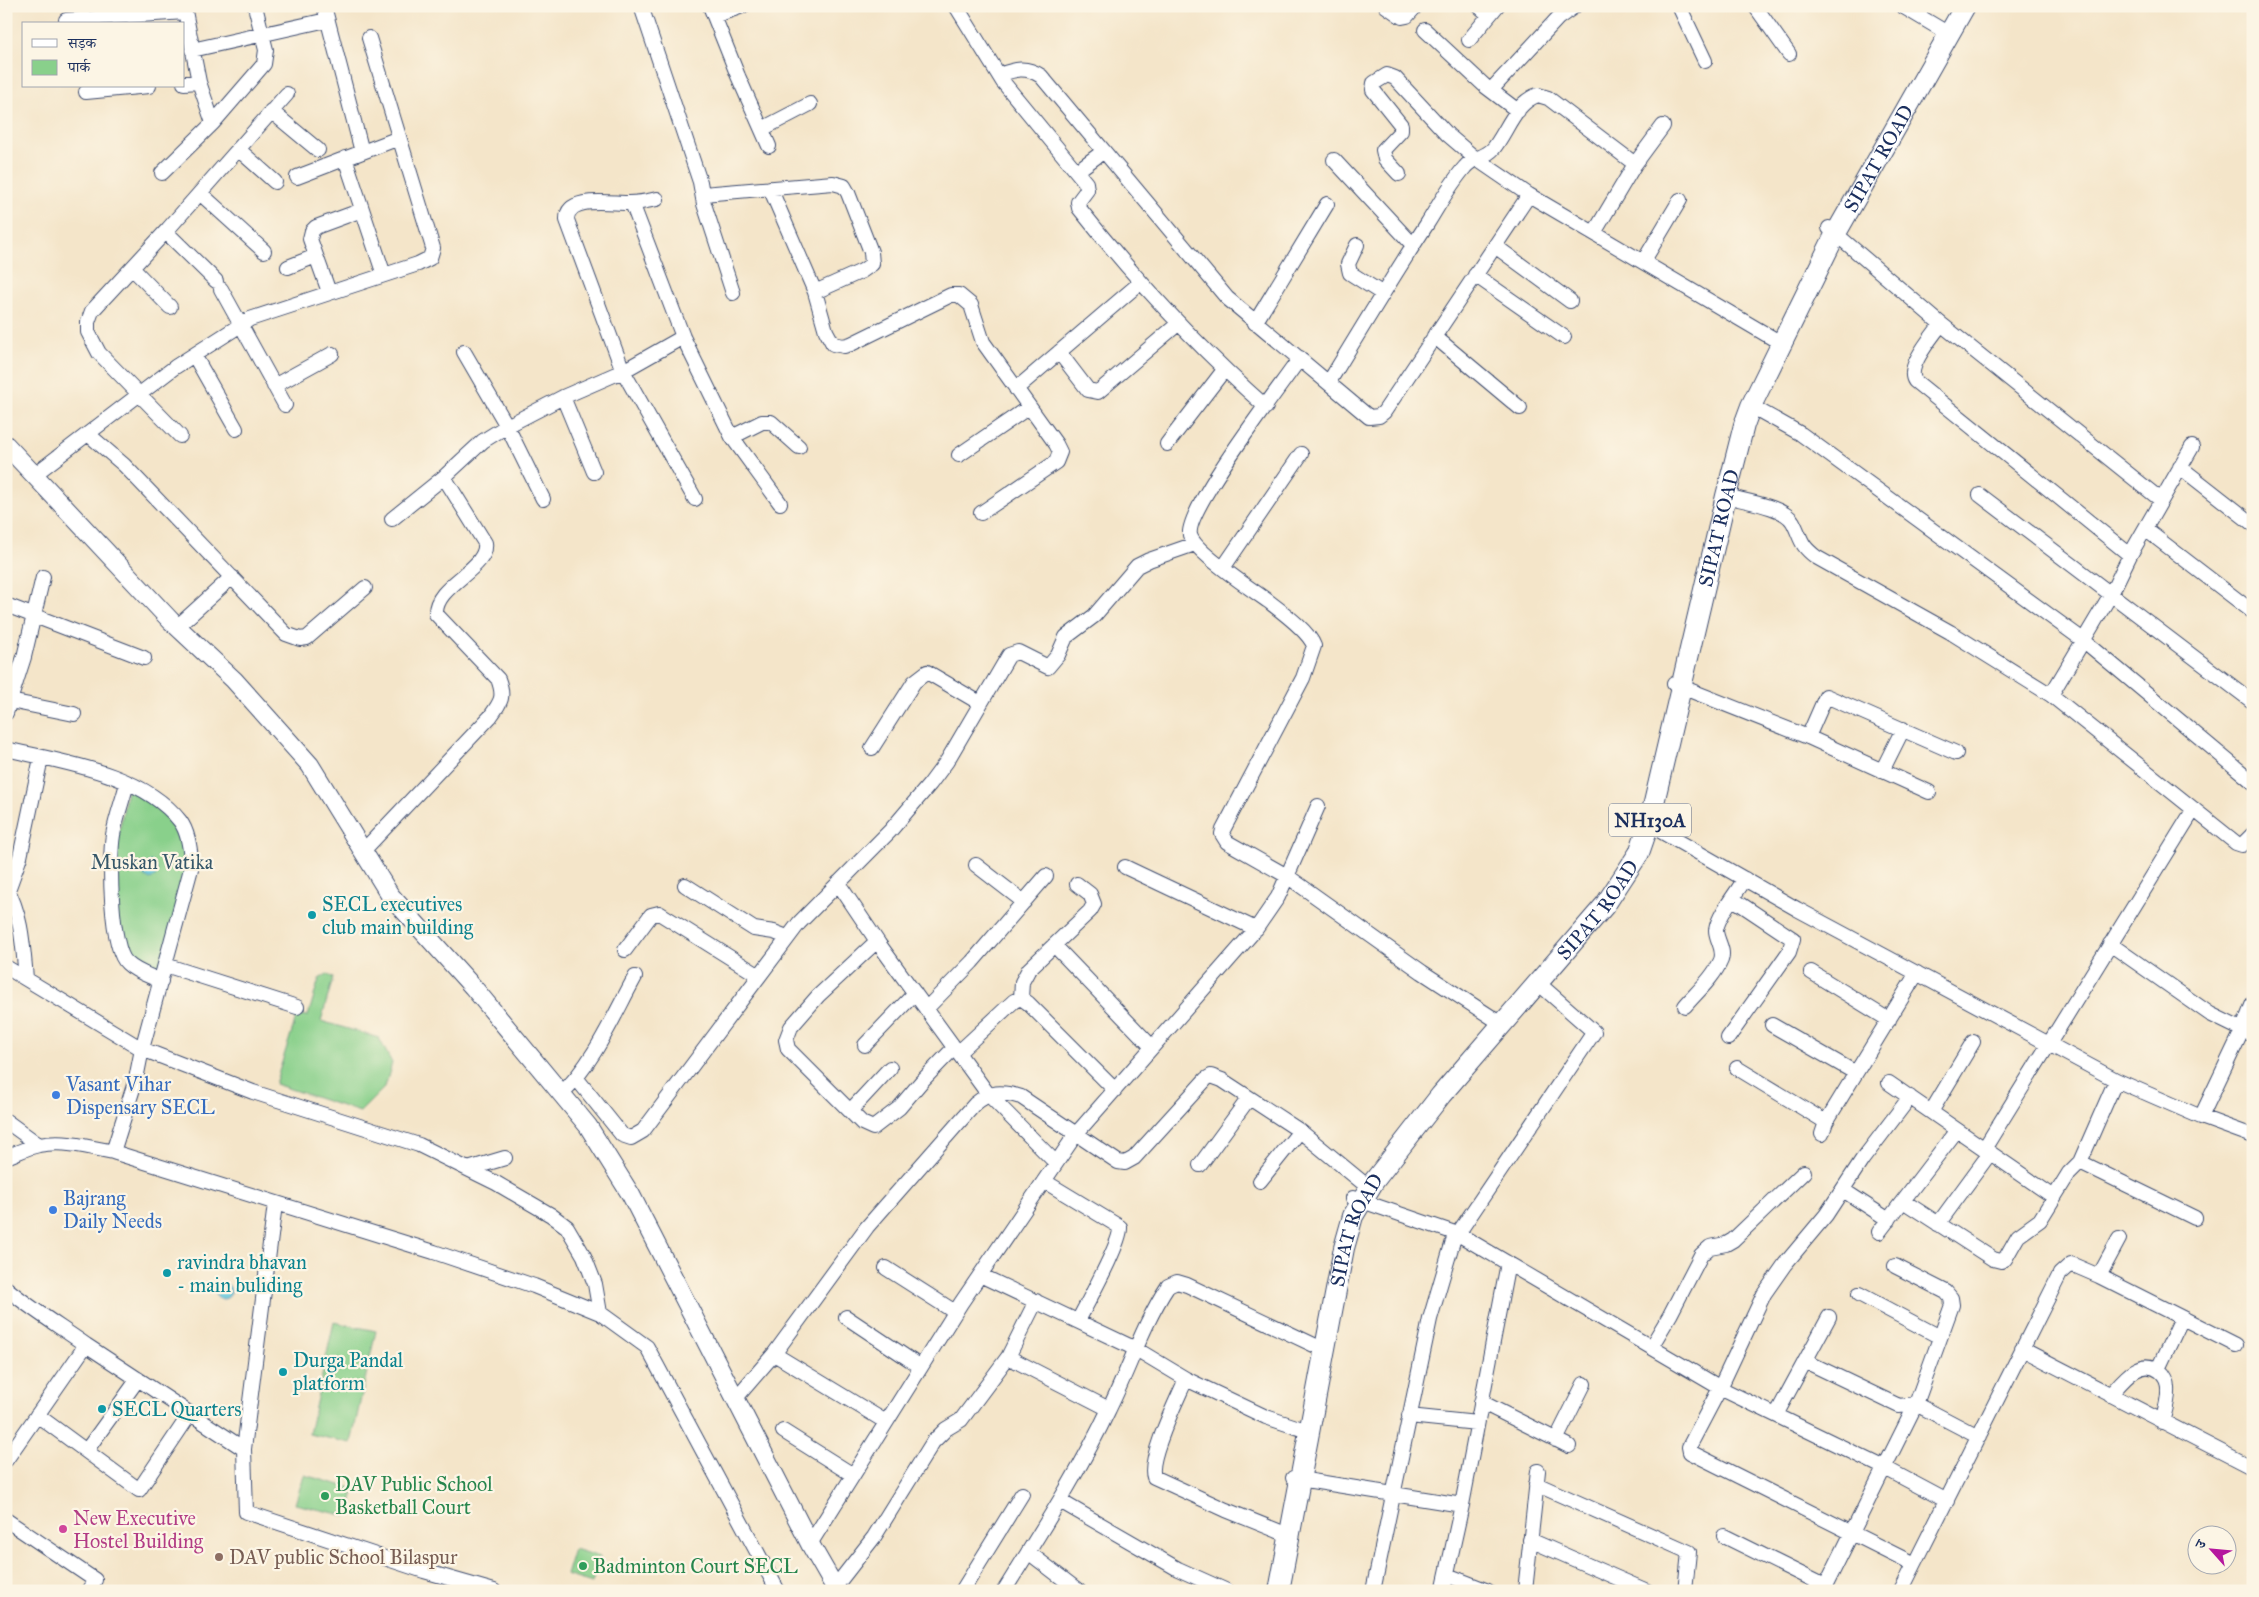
<svg xmlns="http://www.w3.org/2000/svg" width="2259" height="1597" viewBox="0 0 2259 1597" font-family="'IM FELL Great Primer','Noto Serif Devanagari',serif">
<rect width="100%" height="100%" fill="#fcf5e5"/>
<filter id="ink" filterUnits="userSpaceOnUse"><feTurbulence type="fractalNoise" baseFrequency=".02" numOctaves="2"/><feDisplacementMap in="SourceGraphic" scale="10" xChannelSelector="R" yChannelSelector="G"/><feConvolveMatrix kernelMatrix="1 2 1 2 8 2 1 2 1" color-interpolation-filters="sRGB"/></filter>
<filter id="wash" filterUnits="userSpaceOnUse"><feTurbulence type="fractalNoise" baseFrequency=".0096" numOctaves="4" result="noise"/><feDisplacementMap in="SourceGraphic" scale="20" xChannelSelector="R" yChannelSelector="G"/><feGaussianBlur stdDeviation="1.12" result="paint"/><feColorMatrix in="noise" values="0 0 0 0 0 0 0 0 0 0 0 0 0 0 0 0 0 1.4 0 .05"/><feComposite in="paint" operator="in"/></filter>
<g filter="url(#wash)">
<rect width="100%" height="100%" fill="#f4e5c9"/>
<path fill="#89d08b" stroke="#528074" d="M128 785 180 821 190 852 161 981 126 962 110 880Z
M327 974 333 978 321 1021 379 1038 392 1063 385 1087 360 1112 275 1084 297 1015 308 1016 319 979Z
M334 1322 376 1331 351 1443 309 1434Z
M304 1475 355 1489 347 1516 295 1504Z
M574 1549 600 1557 592 1583 566 1575Z"/>
<path fill="#60c7dd" stroke="#3e7b9e" d="M151 861C155 866 160 869 155 877L149 879C137 874 143 866 151 861Z
M215 1291a8 8 0 1 1 16 0a8 8 0 1 1-16 0Z"/>
</g>
<g filter="url(#ink)">
<g fill="none" stroke-linecap="round" stroke-linejoin="round">
<defs>
<path id="minor" d="M184 6 199 82 213 123
M324 6 362 152
M641 6 700 182 704 204 733 293
M710 6 738 76 769 146
M956 6 1003 82 1086 183 1087 190 1078 202 1079 208C1135 279 1198 347 1266 407
M1386 6 1402 17 1407 16 1416 6
M1479 6 1489 15
M1679 6 1705 61
M1755 6 1789 54
M1902 6 1949 34
M714 16 743 6
M66 20 185 12
M1425 30 1485 86 1518 111
M1469 40 1497 6
M192 50 327 20
M999 75C1015 69 1026 66 1041 76L1227 298 1369 417 1379 416 1384 412 1529 195
M184 83 199 82
M1491 90 1558 18 1575 6
M86 92 149 86
M271 111 318 150
M762 129 810 104
M238 149 275 182
M345 158 384 275
M1334 160 1413 245
M1077 171 1104 151
M162 173 213 123 264 64 266 50 255 6
M1399 174 1385 159 1383 150 1401 131V125L1373 90 1374 83 1387 75 1395 78 1448 135 1475 158 1529 195 1774 339
M297 177 399 138
M770 188 815 292 826 331 833 344 844 346 851 344 951 295H959L971 305 983 342 1056 444 1060 452 1056 462 981 513
M200 193 264 251
M703 194 833 183 844 186 848 193 871 252 872 264 862 271 815 292
M657 199C648 201 639 203 629 203 614 204 566 194 567 220L623 371 695 499
M632 203 683 337 732 437 780 503
M1829 228 1941 324 2161 500
M166 232 216 281
M1594 233 1635 164 1663 126
M1357 245 1348 264 1350 273 1383 294
M1495 246 1570 301
M1643 262 1680 200
M288 267 316 256
M132 268 170 307
M1475 275 1564 337
M221 289 285 405
M329 292 310 239 312 231 316 227 362 210
M1255 323 1327 204
M1941 324C1933 336 1905 367 1915 381L2130 555
M1434 336 1520 408
M464 352 507 426 543 499
M1059 352 1088 390 1098 392 1179 323
M194 355 236 429
M1300 358C1281 386 1185 509 1190 535 1194 551 1252 590 1268 601 1281 611 1309 631 1314 646L1303 678 1223 830 1222 834 1227 842 1287 876 1422 972 1502 1024
M1329 382C1361 329 1393 276 1427 224 1439 205 1450 184 1465 167 1473 157 1485 158 1493 149 1507 132 1515 102 1538 95L1548 98 1635 164
M274 386 332 354
M1016 389 1141 282
M563 397 594 472
M1751 406 1801 434 2083 640 2253 782
M88 434 124 465 286 634 300 639 307 638 365 588
M180 436 99 353 88 332V322L92 311 168 229 287 94
M732 437 762 422H771L799 447
M1167 444 1224 370
M959 455 1029 407
M2180 467 2253 524
M34 475 175 367 250 319 418 264 430 258 433 248 369 38
M1980 495 2253 702
M1726 496C1743 501 1784 506 1793 522 1802 539 1799 544 1816 557L1950 632 2051 695 2236 843 2242 845 2253 834
M392 519 444 477 483 441 507 426 563 397 623 371 683 337
M2145 529 2253 612
M1223 568 1301 454
M6 605 144 658
M177 627 232 577
M1674 684 1808 737 1929 792
M2051 695 2111 594 2130 555 2192 447
M10 701 74 714
M6 713 24 657 43 577
M1808 737 1826 696 1956 753
M872 748 914 682 927 672 980 703
M6 749C62 762 143 773 180 821 189 833 190 851 192 865L142 1049 136 1079 113 1152
M1882 771 1903 729
M127 783C123 800 116 817 113 835 109 858 110 948 127 963 136 972 150 976 161 981
M1641 820 1797 909 2116 1080 2201 1117 2253 1136
M363 851 490 717C501 702 505 697 498 679L436 614C434 585 489 569 485 543L444 477
M976 865 1024 902
M1125 867 1256 929
M838 883 879 944 988 1094 1056 1163
M685 885 754 929 774 932 787 937
M6 887C22 915 23 947 26 978
M8 890 20 857 41 758
M877 941 818 996 791 1027 786 1040 788 1049 862 1123 873 1128 899 1108 922 1081 954 1048
M2110 944 2210 1014 2253 1035
M1054 945 1152 1047
M625 950 651 915 659 913 758 975
M165 965 297 1007
M6 967 142 1049 253 1092 419 1145 496 1183 551 1215 567 1227 584 1256 595 1284 600 1313
M1811 972 1889 1020
M1021 998 1022 982 1029 969 1090 911 1094 904 1090 894 1077 884
M1685 1006C1697 992 1714 977 1721 960 1725 949 1716 940 1716 930 1718 915 1737 892 1745 879
M926 1009 972 962 1046 876
M1772 1025 1856 1073
M1728 1038 1789 952 1793 939 1733 899
M865 1045 915 993
M958 1053 1014 1001 1021 998 1028 1003 1115 1090
M1737 1068 1826 1122
M577 1079 622 1135 631 1138 643 1131 799 923 890 831 930 784 947 761 1009 655 1018 652 1048 667 1058 655 1066 637 1094 616 1137 566 1149 560 1195 544
M2116 1080 2080 1162 2195 1218
M1889 1083 2054 1197
M561 1094C594 1063 613 1017 635 977
M1910 1097 1862 1160 1826 1215 1785 1264 1764 1294 1720 1388 1689 1447 1690 1452 1914 1564
M851 1110 890 1068
M1931 1112 1973 1042
M2201 1117 2242 1031 2253 1003
M6 1121 39 1145
M1822 1134 1826 1122 1917 973
M1984 1149 2194 809
M6 1157C17 1153 28 1147 39 1145 63 1140 89 1147 113 1152L434 1252 534 1286 600 1313 647 1347 778 1591
M1200 1165 1249 1098
M468 1169 505 1158
M1044 1181 1120 1227C1122 1241 1086 1305 1078 1321
M1260 1181 1300 1131
M1843 1190 1889 1220
M1353 1198 1458 1234 1724 1390 1885 1468 1947 1501
M1903 1201 1993 1259 2001 1261 2005 1259 2018 1236 2040 1220 2069 1173 2080 1162
M275 1204 244 1449 246 1512 424 1571 494 1591
M1938 1224 1990 1153
M1879 1232 1957 1130
M886 1268 955 1312
M980 1275 1136 1349 1186 1379 1266 1417 1302 1429
M2099 1276 2119 1239
M6 1288C31 1309 59 1326 86 1345
M1859 1294 1940 1337
M846 1317 921 1367
M1651 1347 1670 1315 1701 1255 1710 1247 1726 1244 1733 1240 1804 1172
M2022 1349 2253 1468
M774 1354 886 1422
M1008 1357 1109 1409
M1805 1361 1899 1406 1916 1404 1979 1437
M2158 1369 2182 1318
M1186 1379C1178 1398 1147 1459 1154 1477L1226 1510 1283 1533
M2110 1395C2122 1382 2140 1356 2160 1371 2165 1375 2168 1382 2168 1388 2169 1399 2165 1411 2162 1422
M736 1398 774 1354 867 1227 975 1104C990 1091 1002 1091 1021 1097L1118 1162 1125 1163 1134 1158 1206 1079 1211 1076 1222 1080 1300 1131 1362 1182
M1481 1402 1569 1446
M37 1415 139 1490 190 1414
M1776 1415 1829 1317
M1409 1416 1477 1423
M783 1431 853 1475
M1556 1440 1584 1384
M86 1451 138 1379
M6 1460 86 1345 244 1449
M1293 1478 1462 1505
M1536 1484 1689 1552 1685 1591
M1060 1501 1178 1569 1227 1591
M6 1520 95 1580 88 1591
M1724 1536 1825 1586
M1530 1540 1647 1591
M810 1544 961 1303 1076 1134 1256 929 1278 897 1318 806
M1028 1552 1079 1591
M1447 1575 1488 1591
M835 1587 874 1537 933 1442 946 1429 961 1420 1008 1357 1036 1301
M962 1591 1022 1494
M1004 1591C1041 1531 1079 1473 1109 1409 1129 1369 1143 1324 1168 1286L1177 1282 1187 1285 1316 1346
M1373 1591 1430 1319 1453 1241 1594 1032 1537 982
M1443 1591 1462 1505 1508 1263
M1525 1591 1538 1471
M1823 1591 1916 1404 1952 1305 1951 1298 1946 1292 1895 1266
M1901 1591 2060 1274 2071 1264 2099 1276 2236 1345"/>
<path id="major" d="M6 445 171 621 234 680 310 765 390 895 473 987 588 1126 631 1195 810 1544 837 1591"/>
<g id="highway">
<path id="s1" d="M1279 1591 1344 1248 1353 1216 1374 1181 1441 1095 1605 905 1639 853 1649 824 1726 496 1744 425 1751 406 1836 233 1965 6"/>
</g>
</defs>
<use href="#minor" stroke="#3c4a6e" stroke-width="16"/>
<use href="#major" stroke="#3c4a6e" stroke-width="20"/>
<use href="#highway" stroke="#3c4a6e" stroke-width="22"/>
<use href="#minor" stroke="#fff" stroke-width="14"/>
<use href="#major" stroke="#fff" stroke-width="18"/>
<use href="#highway" stroke="#fff" stroke-width="20"/>
</g>
</g>
<g fill="#0f9aa8" stroke="#fcf5e5" stroke-width="2">
<circle cx="312" cy="915" r="5"/>
<circle cx="167" cy="1273" r="5"/>
<circle cx="283" cy="1372" r="5"/>
<circle cx="102" cy="1409" r="5"/>
</g>
<g fill="#3f7fe0" stroke="#fcf5e5" stroke-width="2">
<circle cx="56" cy="1095" r="5"/>
<circle cx="53" cy="1210" r="5"/>
</g>
<g fill="#2e9e5b" stroke="#fcf5e5" stroke-width="2">
<circle cx="325" cy="1496" r="5"/>
<circle cx="583" cy="1566" r="5"/>
</g>
<circle fill="#d1479c" stroke="#fcf5e5" stroke-width="2" cx="63" cy="1529" r="5"/>
<circle fill="#8d6e63" stroke="#fcf5e5" stroke-width="2" cx="219" cy="1557" r="5"/>
<g text-anchor="middle" stroke-width="4.5" stroke-linejoin="round" paint-order="stroke">
<rect fill="#fcf5e5" stroke="#5e6a86" stroke-width="1" x="1609" y="803.5" width="82" height="33" rx="4"/>
<g font-size="19" font-weight="bold" fill="#1b2f5e">
<text x="1650" y="827">NH130A</text>
</g>
<g font-size="20" fill="#1b2f5e" stroke="#fcf5e5">
<text dy="7" stroke="none"><textPath href="#s1" startOffset="1585">SIPAT ROAD</textPath></text>
<text dy="7" stroke="none"><textPath href="#s1" startOffset="1180">SIPAT ROAD</textPath></text>
<text dy="7" stroke="none"><textPath href="#s1" startOffset="775">SIPAT ROAD</textPath></text>
<text dy="7" stroke="none"><textPath href="#s1" startOffset="370">SIPAT ROAD</textPath></text>
</g>
<g font-size="20" fill="#365769" stroke="#fcf5e5">
<text x="152" y="869">Muskan Vatika</text>
</g>
<g font-size="20" fill="#0d838f" stroke="#fcf5e5" text-anchor="start">
<text x="322" y="911">SECL executives<tspan x="322" dy="23">club main building</tspan></text>
<text x="177" y="1269">ravindra bhavan<tspan x="177" dy="23">- main buliding</tspan></text>
<text x="293" y="1367">Durga Pandal<tspan x="293" dy="23">platform</tspan></text>
<text x="112" y="1416">SECL Quarters</text>
</g>
<g font-size="20" fill="#366cbe" stroke="#fcf5e5" text-anchor="start">
<text x="66" y="1091">Vasant Vihar<tspan x="66" dy="23">Dispensary SECL</tspan></text>
<text x="63" y="1205">Bajrang<tspan x="63" dy="23">Daily Needs</tspan></text>
</g>
<g font-size="20" fill="#27864d" stroke="#fcf5e5" text-anchor="start">
<text x="335" y="1491">DAV Public School<tspan x="335" dy="23">Basketball Court</tspan></text>
<text x="593" y="1573">Badminton Court SECL</text>
</g>
<g font-size="20" fill="#b23c85" stroke="#fcf5e5" text-anchor="start">
<text x="73" y="1525">New Executive<tspan x="73" dy="23">Hostel Building</tspan></text>
</g>
<g font-size="20" fill="#785e54" stroke="#fcf5e5" text-anchor="start">
<text x="229" y="1564">DAV public School Bilaspur</text>
</g>
</g>
<rect width="2259" height="1597" fill="none" stroke="#fcf5e5" stroke-width="25"/>
<rect x="22" y="22" width="162" height="65" fill="#fcf5e5" stroke="#a2a6af"/>
<rect x="32" y="39" width="25" height="8" fill="#ffffff" stroke="#a2a6af"/>
<text x="68" y="48" font-size="15" fill="#1b2f5e">सड़क</text>
<rect x="32" y="60" width="25" height="15" fill="#89d08b" stroke="#a2a6af"/>
<text x="68" y="72" font-size="15" fill="#1b2f5e">पार्क</text>
<g transform="translate(2212 1550) rotate(297)"><circle r="24" fill="#fcf5e5" stroke="#a2a6af"/>
<path d="M0-4L9 19L0 12L-9 19Z" fill="#b5179e"/>
<text y="-8" font-size="14" font-weight="bold" text-anchor="middle" fill="#1b2f5e">उ</text>
</g>
</svg>
